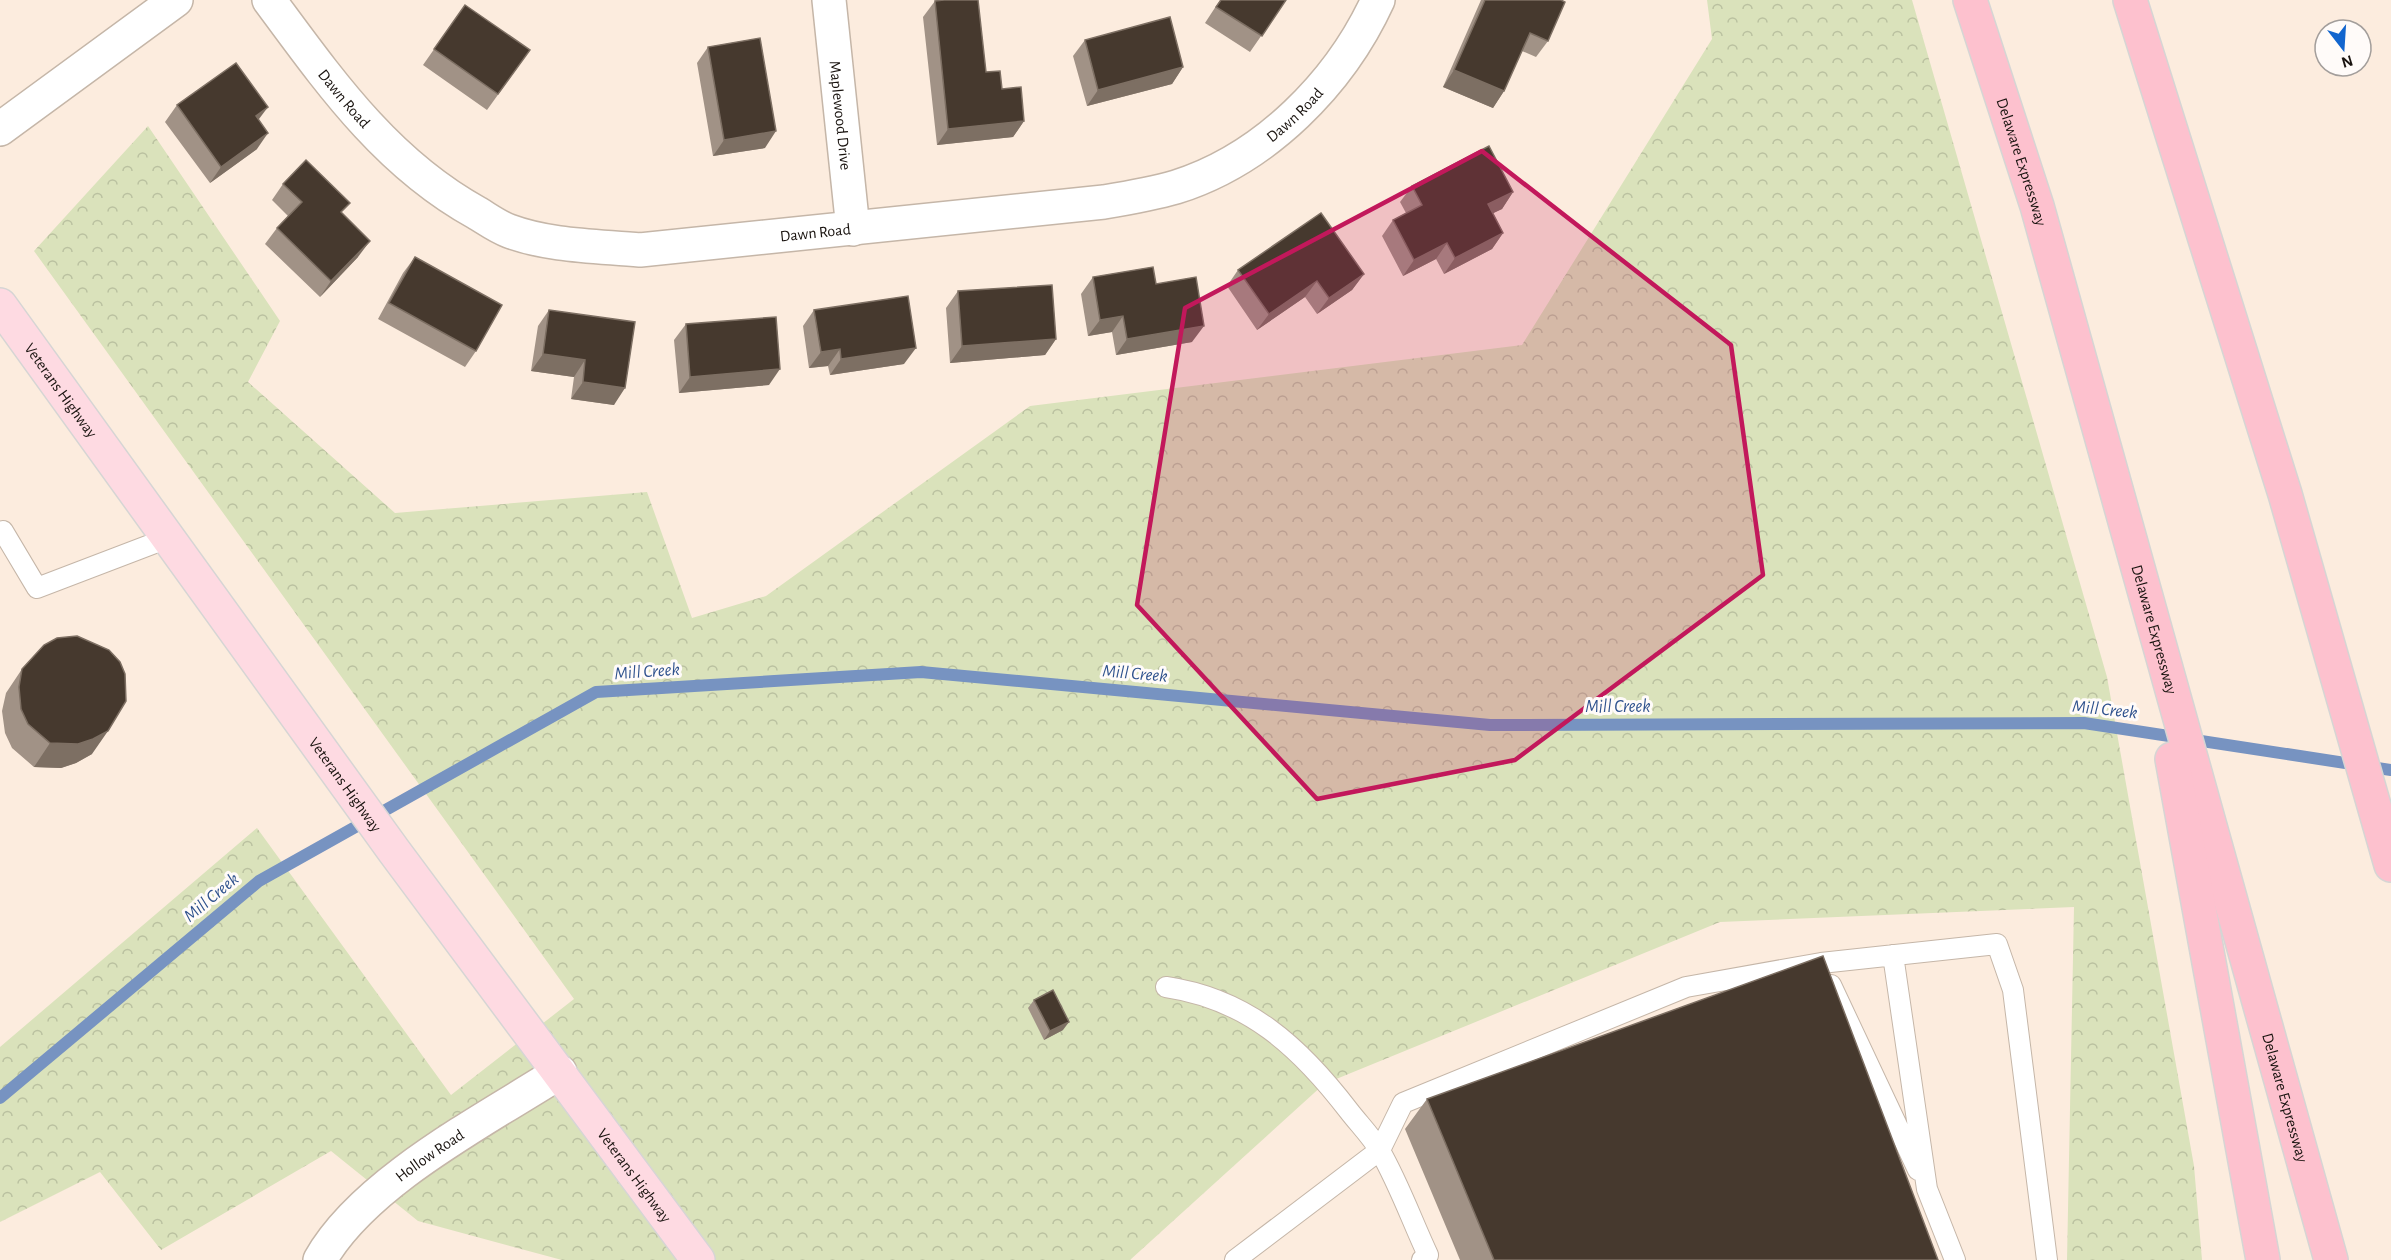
<svg xmlns="http://www.w3.org/2000/svg" width="2391" height="1260" viewBox="0 0 2391 1260" font-family="'Alegreya Sans',sans-serif">
<defs>
<pattern id="forest-crowns" width="20" height="18" patternUnits="userSpaceOnUse" patternTransform="scale(1.5)"><rect width="20" height="18" fill="#dae2bb"/><path d="M2 6a3 3 0 1 1 6 0M12 15a3 3 0 1 1 6 0" fill="none" stroke="#bac1a0"/></pattern>
</defs>
<rect width="100%" height="100%" fill="#fcecde"/>
<path fill="url(#forest-crowns)" d="M1707 0H1912L2107 677 2194 1166 2202 1260H2067L2074 907 1720 922 1324 1084 1130 1260H562L418 1221 331 1151 161 1250 100 1172 0 1222V1047L257 828 451 1095 574 999 34 251 148 126 280 321 248 382 395 513 647 492 692 618 766 596 1030 406 1522 345 1712 39Z"/>
<g fill="none" stroke-linecap="round" stroke-linejoin="round">
<path stroke="#7793c1" stroke-width="12" d="M0 1098 259 881 596 692 921 672 1490 725 2084 723 2391 770"/>
<defs>
<path id="lane" d="M3 531 37 588 168 538
M1893 955 1927 1189 1955 1260
M1831 985 1918 1170
M1166 987C1248 999 1300 1047 1349 1111 1359 1124 1372 1137 1380 1151 1399 1184 1412 1221 1428 1255L1422 1260
M1235 1260 1380 1150 1403 1103 1686 987 1821 963 1997 944 2013 990 2047 1260"/>
<g id="street">
<path id="s1" d="M269 0C329 81 386 163 477 213 487 219 498 227 509 231 549 246 597 246 640 250L1104 202C1128 198 1152 194 1176 187 1265 159 1340 83 1378 0"/>
<path id="s2" d="M829 0 853 229"/>
<path d="M0 129 176 0"/>
<path id="s3" d="M320 1260C364 1182 485 1120 560 1072"/>
</g>
<g id="primary">
<path id="s4" d="M0 305 394 851 698 1260"/>
</g>
<g id="highway">
<path id="s5" d="M1970 0 2037 206 2331 1260"/>
<path d="M2130 0 2285 494 2391 865"/>
<path d="M2172 759 2263 1260"/>
</g>
</defs>
<use href="#lane" stroke="#c5b6a8" stroke-width="22"/>
<use href="#street" stroke="#c5b6a8" stroke-width="36"/>
<use href="#primary" stroke="#d6d5d4" stroke-width="36"/>
<use href="#highway" stroke="#d6d5d4" stroke-width="36"/>
<use href="#lane" stroke="#fff" stroke-width="20"/>
<use href="#street" stroke="#fff" stroke-width="33"/>
<use href="#primary" stroke="#fedae2" stroke-width="33"/>
<use href="#highway" stroke="#fdc1ce" stroke-width="33"/>
</g>
<path fill="#a19286" d="M1220 0H1286L1250 52 1205 23Z
M1481 0H1561L1548 41 1536 57 1522 51 1504 91 1493 108 1443 87Z
M935 1 986 72 1002 89 1024 121 1013 137 937 145 923 17Z
M465 5 530 50 487 110 423 65Z
M1085 40 1183 67 1172 84 1087 106 1073 56Z
M708 47 765 148 713 156 697 63Z
M177 105 257 149 210 183 165 122Z
M283 184 342 214 358 257 320 297 265 244 277 228 288 216 272 200Z
M1412 186 1513 192 1502 209 1493 213 1503 233 1492 249 1444 274 1436 259 1403 276 1382 236 1393 220 1406 213 1400 202Z
M415 257 476 351 465 367 378 319 403 273Z
M1238 270 1364 274 1352 290 1317 314 1305 297 1257 330 1227 286Z
M1093 277 1156 284 1192 342 1116 355 1112 332 1088 336 1081 294Z
M958 291 1056 339 1045 355 950 363 946 308Z
M549 310 635 322 614 405 571 399 574 377 531 371 538 326Z
M814 310 904 364 830 375 828 366 809 368 803 326Z
M686 324 769 385 679 393 674 340Z
M22 669 92 754 76 763 61 768 34 767 12 748 5 733 2 711 6 693Z
M1034 1000 1063 1030 1044 1040 1028 1008Z
M1427 1099 1938 1260H1460L1405 1129Z"/>
<path fill="#7d6f63" d="M1183 67 1172 84 1087 106 1098 90Z
M1454 70 1504 91 1493 108 1443 87Z
M268 107 256 123V116Z
M1024 121 1013 137 937 145 948 129Z
M776 131 765 148 713 156 724 140Z
M268 133 257 149 210 183 221 167Z
M1513 192 1502 209 1477 221 1488 204Z
M1503 233 1492 249 1444 274 1455 258Z
M370 241 358 257 320 297 331 281Z
M1447 243 1436 259 1403 276 1414 260Z
M1364 274 1352 290 1317 314 1329 298Z
M1317 281 1305 297 1257 330 1269 314Z
M1123 316 1112 332 1088 336 1100 320Z
M1204 326 1192 342 1116 355 1127 339Z
M1056 339 1045 355 950 363 962 346Z
M916 348 904 364 830 375 841 359Z
M840 349 828 366 809 368 821 352Z
M543 354 585 360 574 377 531 371Z
M780 369 769 385 679 393 690 377Z
M583 382 625 388 614 405 571 399Z
M108 731 92 754 76 763 61 768 34 767 50 743Z
M1069 1022 1063 1030 1044 1040 1050 1031Z"/>
<path fill="#46392e" stroke="#7d6f63" stroke-width="1.5" d="M944 0H978L986 72 1000 71 1002 89 1021 87 1024 121 948 129 935 1Z
M1221 0H1286L1262 36 1216 7Z
M1485 0H1561L1565 2 1548 41 1530 33 1504 91 1454 70Z
M465 5 530 50 498 94 434 49Z
M1170 17 1183 67 1098 90 1085 40Z
M760 38 776 131 724 140 708 47Z
M236 63 268 107 256 116 268 133 221 167 177 105Z
M1489 146 1513 192 1488 204 1503 233 1455 258 1447 243 1414 260 1393 220 1422 205 1412 186Z
M306 160 350 203 341 212 370 241 331 281 277 228 302 202 283 184Z
M1321 213 1364 274 1329 298 1317 281 1269 314 1238 270Z
M415 257 502 305 476 351 389 303Z
M1153 267 1156 284 1196 277 1204 326 1127 339 1123 316 1100 320 1093 277Z
M1052 285 1056 339 962 346 958 291Z
M908 296 916 348 841 359 840 349 821 352 814 310Z
M549 310 635 322 625 388 583 382 585 360 543 354Z
M776 317 780 369 690 377 686 324Z
M77 636 109 650 120 662 125 674 126 701 108 731 93 739 78 744 50 743 28 724 21 709 19 687 22 669 44 645 57 638Z
M1823 956 1938 1260H1494L1427 1099Z
M1053 990 1069 1022 1050 1031 1034 1000Z"/>
<path fill="#c2185b" fill-opacity="0.2" stroke="#c2185b" stroke-width="4.5" stroke-linejoin="round" d="M1482 151 1731 345 1763 575 1515 760 1317 799 1137 605 1185 308Z"/>
<g text-anchor="middle" stroke-width="6" stroke-linejoin="round" paint-order="stroke">
<g font-size="16" fill="#19130f" stroke="#fffbf9">
<text dy="6" stroke="none"><textPath href="#s1" startOffset="124">Dawn Road</textPath></text>
<text dy="6" stroke="none"><textPath href="#s1" startOffset="1150">Dawn Road</textPath></text>
<text dy="6" stroke="none"><textPath href="#s2" startOffset="116">Maplewood Drive</textPath></text>
<text dy="6" stroke="none"><textPath href="#s5" startOffset="170">Delaware Expressway</textPath></text>
<text dy="6" stroke="none"><textPath href="#s1" startOffset="646">Dawn Road</textPath></text>
<text dy="6" stroke="none"><textPath href="#s4" startOffset="105">Veterans Highway</textPath></text>
<text dy="6" stroke="none"><textPath href="#s5" startOffset="656">Delaware Expressway</textPath></text>
<text dy="6" stroke="none"><textPath href="#s4" startOffset="591">Veterans Highway</textPath></text>
<text dy="6" stroke="none"><textPath href="#s5" startOffset="1142">Delaware Expressway</textPath></text>
<text dy="6" stroke="none"><textPath href="#s3" startOffset="153">Hollow Road</textPath></text>
<text dy="6" stroke="none"><textPath href="#s4" startOffset="1077">Veterans Highway</textPath></text>
</g>
<g font-size="18" font-style="italic" fill="#2e518d" stroke="#fffbf9">
<text transform="translate(647 671) rotate(-4)" y="6">Mill Creek</text>
<text transform="translate(1135 673) rotate(5)" y="6">Mill Creek</text>
<text x="1618" y="712">Mill Creek</text>
<text transform="translate(2105 709) rotate(6)" y="6">Mill Creek</text>
<text transform="translate(211 897) rotate(-40)" y="6">Mill Creek</text>
</g>
</g>
<g transform="translate(2343 48) rotate(163)"><circle r="28" fill="#fffbf9" stroke="#a39e9b" stroke-width="1.5"/>
<path d="M0-4.5L10 22L0 15L-10 22Z" fill="#1265ce"/>
<text y="-9" font-size="16" font-weight="bold" text-anchor="middle" fill="#19130f">N</text>
</g>
</svg>
